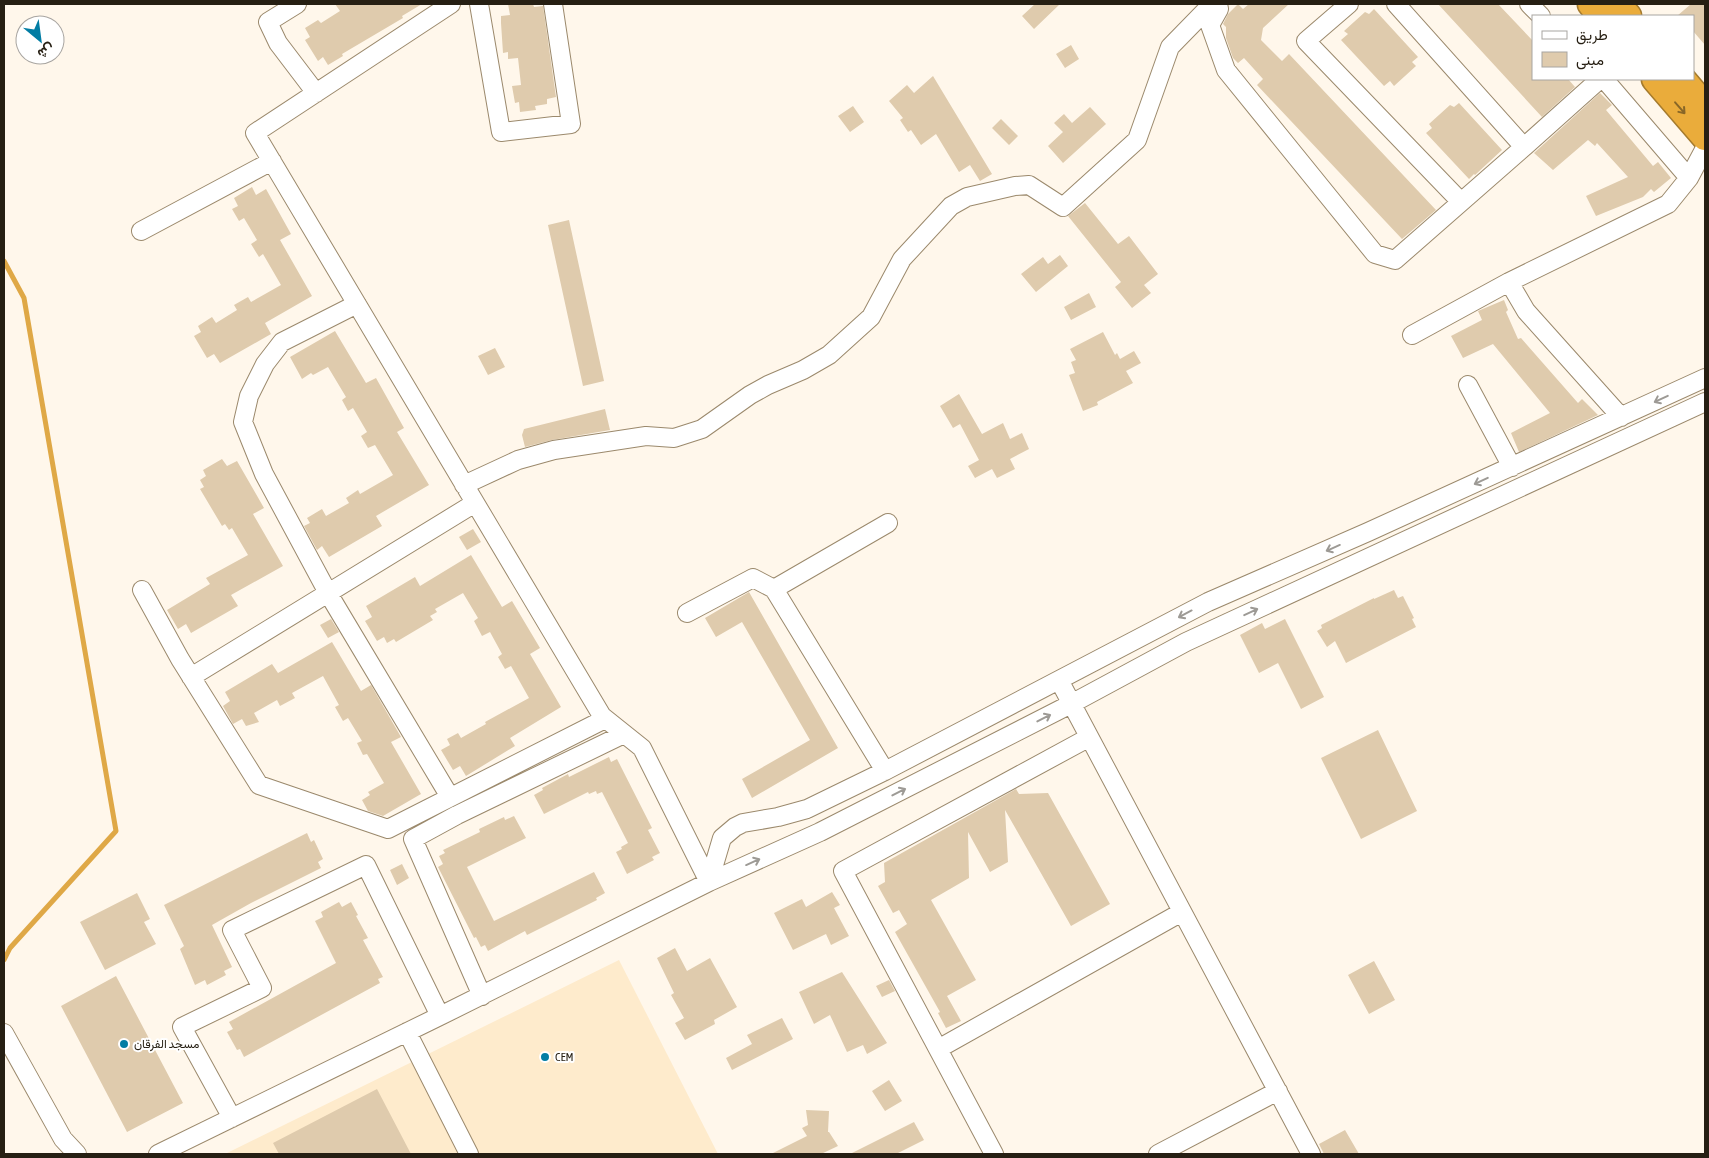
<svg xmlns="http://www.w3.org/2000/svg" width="1709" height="1158" viewBox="0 0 1709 1158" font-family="'Asap Condensed',Vazirmatn,sans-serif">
<rect width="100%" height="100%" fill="#fff7eb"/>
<path fill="#feebcc" d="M619 960 718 1154H225Z"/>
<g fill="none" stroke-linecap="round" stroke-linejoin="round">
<path stroke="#dfa846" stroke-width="5" d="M4 261 24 298 116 831 10 948 4 960"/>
</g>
<path fill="#dfcbad" d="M335 4H422L402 16 403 18 342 54 343 56 328 65 323 57 318 61 305 40 310 37 305 28 318 20 321 23 340 11Z
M508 4H533L534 7 543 6 556 97 547 99V104L535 106 536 110 520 112 519 102 515 103 512 86 521 85 518 58 508 59V52L503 53 501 23V16L510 15Z
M1035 4H1060L1034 29 1022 16Z
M1238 4 1243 9 1249 4H1289L1263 28 1261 40 1282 61 1289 54 1436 210 1402 239 1257 85 1263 79 1244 58 1238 63 1233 58 1226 38V27L1223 24 1228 14Z
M1438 4H1498L1533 41V79H1568L1575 87 1542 117Z
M1691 4H1705V45L1693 31V16H1677Z
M1374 9 1418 57 1412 62 1416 66 1394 86 1390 81 1384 86 1341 40 1348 34 1344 31 1365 12 1369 14Z
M1071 45 1079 59 1065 68 1056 54Z
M933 76 992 174 980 181 970 165 959 172 936 134 921 145 911 130 908 132 900 120 903 118 889 101 907 85 914 93Z
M1600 93 1612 105 1606 110 1653 166 1658 162 1671 178 1654 192 1651 189 1643 197 1596 216 1586 196 1628 177 1597 143 1595 146 1588 140 1553 170 1534 153Z
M1459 103 1502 150 1475 175 1474 174 1469 179 1426 133 1432 128 1429 124 1450 105 1454 107Z
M853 106 864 122 850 132 838 116Z
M1090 107 1106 124 1063 163 1048 146 1063 132 1054 123 1064 114 1072 123Z
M1001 119 1018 136 1009 145 992 128Z
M252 187 256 195 266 189 291 234 280 240 312 296 265 323 271 334 220 363 214 354 207 358 194 336 201 332 198 326 212 317 216 323 237 310 234 305 248 297 251 302 281 285 263 254 259 257 251 244 257 240 244 218 239 221 232 209 238 206 234 198Z
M1085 203 1118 244 1129 236 1158 274 1144 285 1151 293 1132 308 1115 287 1121 282 1068 216Z
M569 220 604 381 583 386 548 225Z
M1060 255 1068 266 1036 292 1021 274 1043 257 1048 264Z
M1089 293 1096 307 1071 320 1064 307Z
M1504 300 1508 310 1506 312 1518 339 1521 338 1578 403 1582 399 1598 415 1519 452 1511 433 1550 413 1493 344 1463 358 1451 336 1482 320 1478 311Z
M335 331 366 383 376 378 404 428 397 432 429 485 376 516 382 526 329 557 322 546 317 550 304 526 310 523 307 518 322 509 326 516 349 503 346 498 358 490 360 494 393 475 375 445 368 448 361 436 367 432 353 408 348 411 342 400 346 397 328 367 313 375 311 373 302 379 290 357Z
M1103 332 1115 355 1117 353 1120 359 1134 351 1141 363 1126 371 1133 383 1097 402 1098 405 1083 411 1069 375 1075 373 1071 362 1076 360 1070 349Z
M495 348 505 367 488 375 478 356Z
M959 394 982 434 1003 423 1010 439 1022 433 1029 449 1010 459 1015 469 997 478 992 469 975 478 968 466 979 460 960 424 953 428 940 406Z
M605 409 610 430 552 440 525 447 522 435 524 429Z
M222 459 227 466 237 461 264 508 253 514 283 566 231 595 238 606 191 633 186 624 178 629 167 610 210 584 206 578 248 555 232 528 229 530 225 524 222 526 200 489 204 487 200 480 206 476 203 470Z
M473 529 481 542 467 550 459 537Z
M471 555 502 607 512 601 540 648 530 654 561 707 510 738 515 746 466 776 460 766 453 770 441 750 450 745 447 739 458 733 461 738 486 724 485 722 529 698 511 666 505 669 498 657 502 654 490 632 482 636 474 621 478 618 463 593 435 609 437 612 430 616 433 620 396 642 394 639 387 643 384 637 377 641 365 621 372 617 366 606 415 577 420 586Z
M1394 590 1398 598 1403 596 1414 618 1412 619 1416 627 1346 663 1335 641 1327 647 1317 631 1322 628 1321 625 1374 598V599Z
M749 592 838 748 752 798 742 779 810 740 742 622 716 637 705 618Z
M331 619 339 632 328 638 320 625Z
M1285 619 1324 697 1301 709 1278 663 1259 673 1240 635 1262 623 1265 629Z
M332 642 361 691 371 685 401 737 391 742 421 794 383 816 368 811 362 800 370 795 368 792 384 783 367 754 363 755 357 743 362 741 348 718 343 721 335 707 339 705 323 676 292 693 295 698 280 706 277 700 254 713 259 722 246 726 242 719 233 724 223 706 230 701 225 692 272 664 278 673Z
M1378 730 1417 811 1361 839 1321 758Z
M609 757 611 762 617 759 652 828 648 830 660 853 652 857 654 860 627 874 616 852 622 849 621 847 628 843 602 792 597 794 596 791 589 794 588 792 544 814 534 795 543 790 542 788 568 774 569 777Z
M1016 789 1019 794 1048 793 1110 904 1071 926 1005 810 1008 862 990 872 968 832 969 878 931 900 976 980 947 996 961 1021 946 1028 938 1013 940 1012 895 932 907 924 899 910 893 913 878 886 885 882 884 863Z
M514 816 526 838 467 867 494 921 594 872 605 893 596 898 597 900 527 935 525 931 488 951 485 945 481 947 476 937 474 938 438 867 443 864 439 856 445 853 443 850 480 832 479 829 504 817 505 820Z
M307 833 311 842 314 840 323 859 318 862 321 868 251 903 212 925 232 967 224 971 226 975 207 985 205 980 195 985 180 949 184 946 164 905Z
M402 864 409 878 397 885 390 870Z
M832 892 840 905 834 908 849 936 831 945 826 934 793 950 774 913 802 899 806 907Z
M137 893 150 919 144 922 156 944 105 970 80 922Z
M339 902 342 907 351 902 358 915 356 916 368 938 363 940 383 977 378 979 380 983 244 1057 240 1049 237 1050 227 1032 233 1029 229 1022 336 963 315 921 323 917 321 912Z
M675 948 687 971 710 958 737 1007 714 1020 715 1024 685 1040 675 1023 684 1018 671 995 674 993 657 958Z
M1374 961 1395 1000 1369 1014 1348 975Z
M842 972 887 1043 867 1054 863 1045 847 1052 830 1015 814 1024 799 992Z
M116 976 183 1103 127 1132 61 1006Z
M889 980 895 991 882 997 876 986Z
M782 1018 793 1039 732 1070 726 1058 752 1044 747 1035Z
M889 1080 902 1101 885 1111 872 1091Z
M377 1089 411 1154H279L273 1143Z
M806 1110 829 1111 828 1132H829L838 1146 821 1154H771L807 1136 802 1128 808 1125Z
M914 1122 924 1140 896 1154H850Z
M1345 1130 1359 1154H1324L1319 1144Z"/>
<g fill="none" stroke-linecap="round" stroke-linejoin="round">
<defs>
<path id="minor" d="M297 4 268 22 278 43 316 93
M451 4 255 133 602 716 642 748 709 882
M479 4 501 132 571 124 553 4
M1218 4 1219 9 1210 25 1226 70 1375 254 1395 260 1524 147 1396 4
M1349 4 1306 41 1461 202
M1529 4 1541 16
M1604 79 1689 178
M1524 147 1600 79
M141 231 272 161
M1509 282 1526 311 1621 417
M357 304 282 342 265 364 249 396 243 422 264 474 328 593 450 797
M1412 335 1509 282 1668 204 1689 178 1705 148
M1468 385 1512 467
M464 485 518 460 554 450 646 436 674 438 702 429 750 395 768 385 803 370 829 355 871 317 902 259 951 206 967 197 1015 186 1029 185 1063 207 1137 140 1170 47 1212 4
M142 590 180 659 259 785 388 829 605 719
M687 613 753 578 774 589
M191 677 475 503
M1059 680 1311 1154
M885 771 774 589 888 523
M709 882 722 838 735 827 743 823 778 817 807 809 885 771 1208 602 1368 532 1705 378
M482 996 413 839 457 815 624 734
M407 1032 469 1154
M4 1033 63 1139 77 1154
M938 1049 1182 912
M232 1118 182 1027 262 988 232 930 366 865 440 1016
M158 1154 440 1016 709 882 820 832 1071 704 1186 642 1705 402
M994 1154 843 871 1088 738
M1158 1154 1278 1091"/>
<path id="highway" d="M1591 4 1601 16
M1617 4 1628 16
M1655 79 1705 137
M1682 79 1705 106"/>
</defs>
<use href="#minor" stroke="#9b896c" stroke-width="20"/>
<use href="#highway" stroke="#a57b2d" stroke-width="29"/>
<use href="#minor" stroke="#fff" stroke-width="18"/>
<use href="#highway" stroke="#eaac3b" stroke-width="26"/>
</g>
<defs><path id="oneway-shaft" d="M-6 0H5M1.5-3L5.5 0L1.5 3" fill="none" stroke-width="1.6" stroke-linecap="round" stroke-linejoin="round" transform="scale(1.25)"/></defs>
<use stroke="#886627" href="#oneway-shaft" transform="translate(1680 108) rotate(49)"/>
<g stroke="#9d9a95">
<use href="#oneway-shaft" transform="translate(1661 399) rotate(155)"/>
<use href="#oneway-shaft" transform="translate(1481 481) rotate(155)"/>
<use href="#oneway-shaft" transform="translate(1333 548) rotate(156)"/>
<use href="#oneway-shaft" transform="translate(1251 612) rotate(-25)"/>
<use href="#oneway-shaft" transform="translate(1185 614) rotate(152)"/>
<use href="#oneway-shaft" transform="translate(1044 718) rotate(-27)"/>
<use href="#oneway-shaft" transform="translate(899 792) rotate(-27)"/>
<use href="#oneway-shaft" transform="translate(753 862) rotate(-24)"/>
</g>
<g fill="#027da4" stroke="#fff" stroke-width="2">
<circle cx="124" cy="1044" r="5"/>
<circle cx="545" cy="1057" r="5"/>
</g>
<g text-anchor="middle" stroke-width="4" stroke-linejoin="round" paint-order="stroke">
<g font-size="12" fill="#261f13" stroke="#fff" text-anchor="start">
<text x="134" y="1048">مسجد الفرقان</text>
<text x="555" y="1061">CEM</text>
</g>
</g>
<rect width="1709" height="1158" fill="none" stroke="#261f13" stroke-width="10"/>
<rect x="1532" y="15" width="162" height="65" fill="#ffffff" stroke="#a8a5a1"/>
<rect x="1542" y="31" width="25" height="8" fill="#ffffff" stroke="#a8a5a1"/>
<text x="1576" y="40" font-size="15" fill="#261f13">طريق</text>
<rect x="1542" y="52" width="25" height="15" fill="#dfcbad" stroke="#a8a5a1"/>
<text x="1576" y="65" font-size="15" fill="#261f13">مبنى</text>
<g transform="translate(40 40) rotate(151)"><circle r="24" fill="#ffffff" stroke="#a8a5a1"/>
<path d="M0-4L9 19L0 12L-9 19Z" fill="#027da4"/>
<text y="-8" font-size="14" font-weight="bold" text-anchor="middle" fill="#261f13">ش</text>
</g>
</svg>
